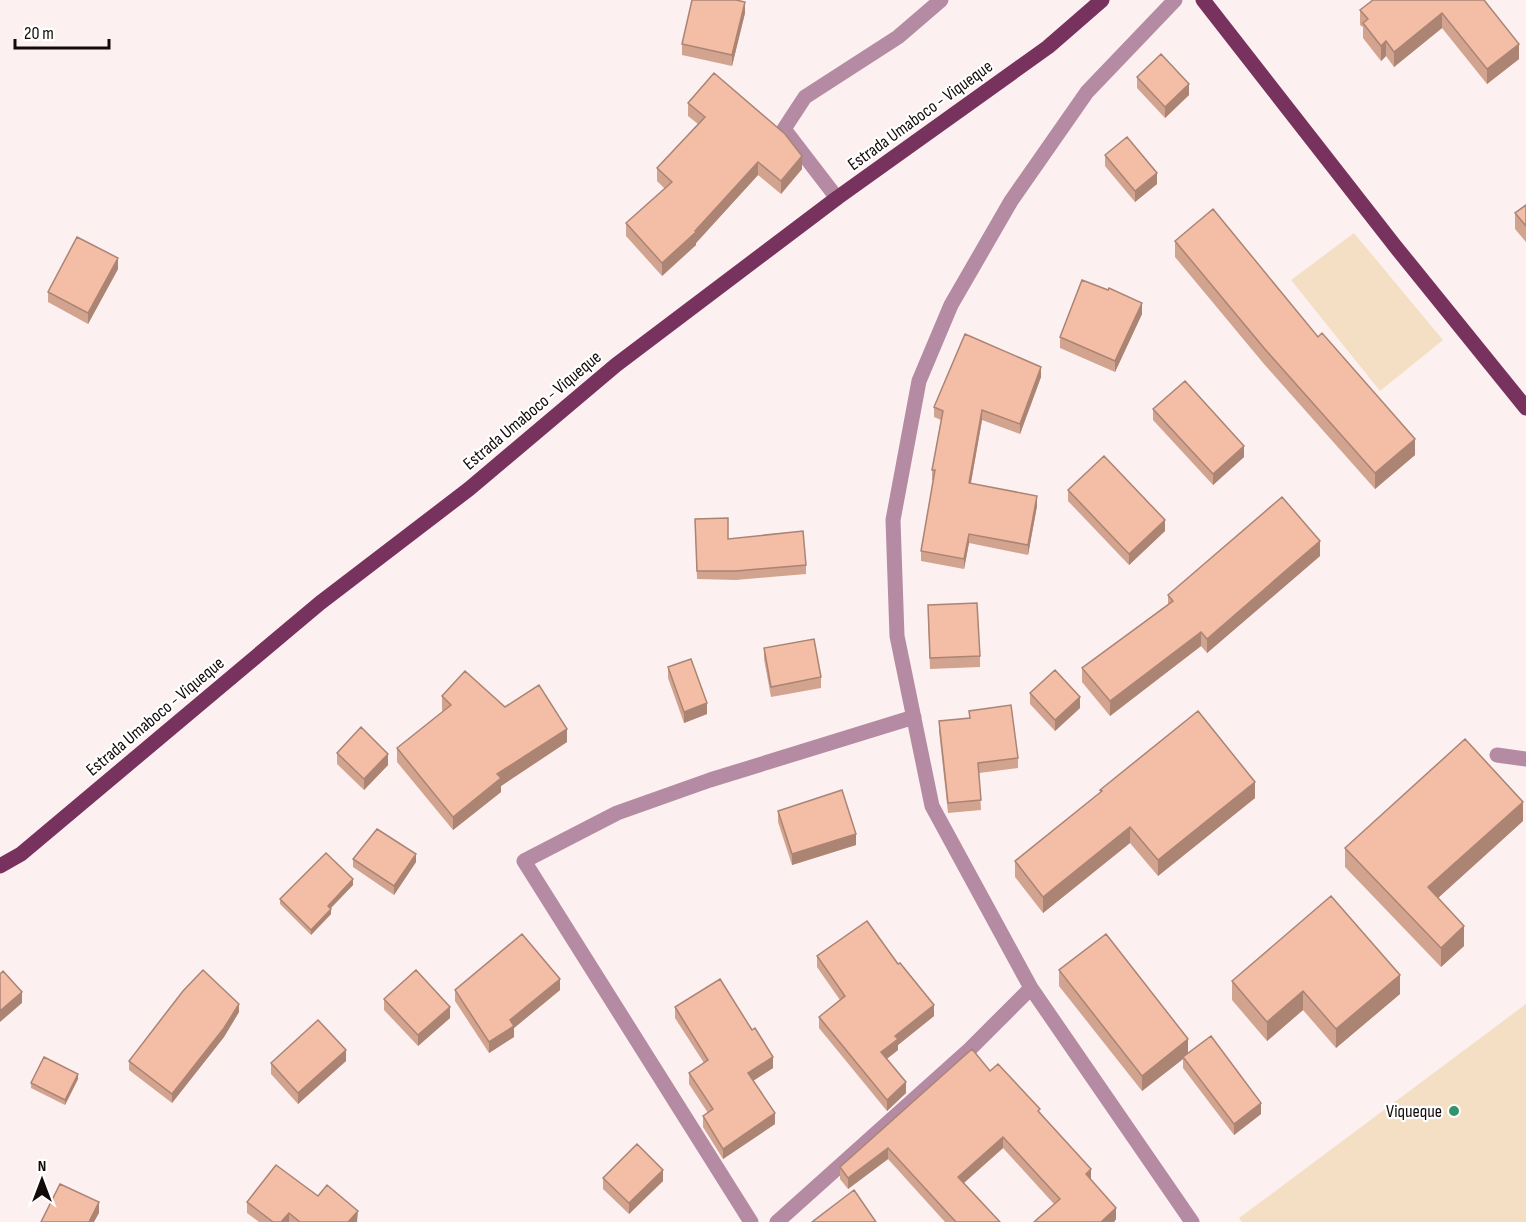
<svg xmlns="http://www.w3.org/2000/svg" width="1526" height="1222" viewBox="0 0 1526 1222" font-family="'Sofia Sans Condensed',sans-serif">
<rect width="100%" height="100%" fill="#fcf0f1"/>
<path fill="#f5dfc4" d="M1354 233 1443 340 1380 391 1291 280Z
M1526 1004V1222H1242L1239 1218Z"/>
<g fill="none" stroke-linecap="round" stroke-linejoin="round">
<path stroke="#b48ba2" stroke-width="15" d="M1497 755 1526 759"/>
<path stroke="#b48ba2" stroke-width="15" d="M1175 0 1087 92 1011 201 951 305 919 381 893 520 897 636 932 806 1031 988 1192 1222
M837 198 784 129 805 97 898 37 941 0
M751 1222 524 861 617 813 710 780 914 717
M777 1222 970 1049 1031 988"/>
<path stroke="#78325e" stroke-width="15" d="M1203 0 1395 246 1526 408
M0 866 21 854 320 603 469 489 616 365 837 198 1048 47 1102 0"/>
</g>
<path fill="#d2a38f" d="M1484 0 1519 59 1487 84 1442 28 1394 67 1386 56 1381 61 1363 38V27L1360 25V10Z
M745 13 732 66 682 55V44Z
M1137 77 1189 95 1165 118 1137 88Z
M688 103 802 169 781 194 758 175 696 243V245L662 276 626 236V223L665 189 657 181V168L698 124 688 116Z
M1105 155 1157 184 1135 202 1105 166Z
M1526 205V242L1515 229V213Z
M1175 241 1415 455 1375 489 1264 364 1175 257Z
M118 269 88 324 48 302V292Z
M1142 314 1115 372 1060 348V337Z
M1041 377 1020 434 982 420 971 483 1037 506 1028 555 969 543 964 569 921 561V551L933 480H932V470L941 420 934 417V407Z
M1153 409 1244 457 1213 485 1153 420Z
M1068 490 1165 531 1129 565 1068 501Z
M695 519 728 539 806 565V574L736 580 697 579Z
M1320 556 1207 653 1201 646 1110 716 1082 682V668L1168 604V595Z
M928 616 980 656V667L930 669Z
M764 648 821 677V688L771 697 764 659Z
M668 667 707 714 684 723 668 678Z
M1030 693 1080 708 1055 731 1030 704Z
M442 696 505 707 567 742 501 786V792L453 830 397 762V748L443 711 442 710Z
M969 711 1018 758V768L979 773 981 810 948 813 939 731V721L969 718Z
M337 753 388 765 364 790 337 764Z
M1100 790 1255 798 1158 876 1130 843 1043 913 1015 877V861L1100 793Z
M778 811 856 845 792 865 778 822Z
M1523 821 1438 898 1464 946 1441 967 1345 867V848Z
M353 859 416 862 394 895 353 867Z
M353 885 331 908V914L311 935 280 904V899Z
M817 956 934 1016 898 1045V1050L887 1059 906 1093 887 1111 819 1028V1017L840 1000 817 967Z
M1059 970 1188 1053 1261 1114 1234 1135 1183 1068V1059L1142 1091 1059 986Z
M1232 981 1400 994 1336 1048 1303 1010 1267 1041 1232 1000Z
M455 990H560L514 1028V1037L489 1053 455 1001Z
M384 999 450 1018 418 1046 384 1010Z
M675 1007 773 1068 753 1081 775 1124 723 1159 703 1127V1116L708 1113 689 1084V1073L704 1063 675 1018Z
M239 1012 224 1037 172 1103 129 1070V1061Z
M346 1061 298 1104 271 1074V1063Z
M990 1071 1040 1112 1091 1180 1116 1219 1114 1222H1034L1054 1204 1003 1148 964 1183 1000 1222H945L888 1159 848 1189 840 1179V1167Z
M78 1079 65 1105 31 1088V1083Z
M603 1178 663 1181 629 1214 603 1189Z
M247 1202 358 1222H259L247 1213Z"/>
<path fill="#ab8474" d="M745 2V13L732 66V55Z
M1442 13V28L1394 67V52Z
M1386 41V56L1381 61V46Z
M1519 44V59L1487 84V69Z
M1189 84V95L1165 118V107Z
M802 156V169L781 194V181Z
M758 162V175L696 243V245L662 276V263L695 231Z
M1157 173V184L1135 202V191Z
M118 258V269L88 324V313Z
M1142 303V314L1115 372V361Z
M1041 367V377L1020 434V424Z
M982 410V420L969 493V483Z
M1415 439V455L1375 489V473Z
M1244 446V457L1213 485V474Z
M1037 496V506L1028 555V545Z
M1165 520V531L1129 565V554Z
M969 534V543L964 569V559Z
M1320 541V556L1207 653V639Z
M1201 632V646L1110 716V701Z
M1080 697V708L1055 731V720Z
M707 703V714L684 723V712Z
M567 729V742L501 786V792L453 830V817L497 774Z
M388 754V765L364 790V779Z
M1255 782V798L1158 876V860Z
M1523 802V821L1428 907V887Z
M1130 827V843L1043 913V897Z
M856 834V845L792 865V854Z
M416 854V862L394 895V886Z
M353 879V885L328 911V906Z
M331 909V914L311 935V930Z
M1464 926V946L1441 967V948Z
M1400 975V994L1336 1048V1029Z
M560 979V990L514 1028V1037L489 1053V1042L510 1020Z
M1303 991V1010L1267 1041V1022Z
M22 992V1003L0 1022V1011Z
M239 1004V1012L224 1037 172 1103V1094Z
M934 1005V1016L898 1045V1050L881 1063V1052L895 1036Z
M450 1007V1018L418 1046V1035Z
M1188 1039V1055L1183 1057V1059L1142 1091V1076Z
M346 1050V1061L298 1104V1093Z
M773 1057V1068L748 1084V1073Z
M78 1074V1079L65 1105V1100Z
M906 1082V1093L887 1111V1100Z
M1261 1103V1114L1234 1135V1124Z
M775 1113V1124L723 1159V1149Z
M1003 1137V1148L958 1188V1177Z
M888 1148V1159L848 1189V1178Z
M1091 1169V1181L1086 1174Z
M663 1170V1181L629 1214V1203Z
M99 1202V1213L94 1222H89Z
M1116 1208V1219L1114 1222H1101Z
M358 1211 357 1222H348Z
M289 1213V1222H281Z"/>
<path fill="#f4bda6" stroke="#ab8474" stroke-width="1.5" d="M692 0H736L745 2 732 55 682 44Z
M1373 0H1484L1519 44 1487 69 1442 13 1394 52 1386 41 1381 46 1363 23 1368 19 1360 10Z
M1161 54 1189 84 1165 107 1137 77Z
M714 73 785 134 802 156 781 181 758 162 695 231 696 232 662 263 626 223 672 182 657 168 705 117 688 103Z
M1127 137 1157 173 1135 191 1105 155Z
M1526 205V226L1515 213Z
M1213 209 1318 337 1322 333 1415 439 1375 473 1264 348 1175 241Z
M77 237 118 258 88 313 48 292Z
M1082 280 1108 290 1109 288 1142 303 1115 361 1060 337Z
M965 334 1041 367 1020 424 982 410 969 483 1037 496 1028 545 969 534 964 559 921 551 935 470H932L943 411 934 407Z
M1185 381 1244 446 1213 474 1153 409Z
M1104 456 1165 520 1129 554 1068 490Z
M1282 497 1320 541 1207 639 1201 632 1110 701 1082 668 1173 601 1168 595Z
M728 518V539L803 531 806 565 736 571H697L695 519Z
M977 603 980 656 930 658 928 605Z
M814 639 821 677 771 687 764 648Z
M691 659 707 703 684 712 668 667Z
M1055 670 1080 697 1055 720 1030 693Z
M465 671 505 707 539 685 567 729 497 774 501 778 453 817 397 748 451 705 442 696Z
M1011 705 1018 758 978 763 981 800 948 803 939 721 970 718 969 711Z
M1198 711 1255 782 1158 860 1130 827 1043 897 1015 861 1102 791 1100 790Z
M361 727 388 754 364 779 337 753Z
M1465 739 1523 802 1428 887 1464 926 1441 948 1345 848Z
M842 790 856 834 792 854 778 811Z
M377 829 416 854 394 886 353 859Z
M326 853 353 879 328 906 331 909 311 930 280 899Z
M1331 896 1400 975 1336 1029 1303 991 1267 1022 1232 981Z
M867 921 898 964 900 963 934 1005 895 1036 898 1039 881 1052 906 1082 887 1100 819 1017 845 996 817 956Z
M522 934 560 979 510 1020 514 1026 489 1042 455 990Z
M1106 934 1188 1039 1142 1076 1059 970Z
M203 970 239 1004 224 1028 172 1094 129 1061 183 991Z
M416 970 450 1007 418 1035 384 999Z
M3 971 22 992 0 1011V974Z
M720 979 752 1030 755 1028 773 1057 748 1073 775 1113 723 1149 703 1116 713 1109 689 1073 708 1060 675 1007Z
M318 1020 346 1050 298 1093 271 1063Z
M1211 1036 1261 1103 1234 1124 1183 1057Z
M972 1049 990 1071 998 1064 1040 1109 1038 1111 1091 1169 1086 1174 1116 1208 1101 1222H1034L1060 1199 1003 1137 958 1177 1000 1222H956L888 1148 848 1178 840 1167Z
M44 1057 78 1074 65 1100 31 1083Z
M637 1144 663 1170 629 1203 603 1178Z
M276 1165 318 1196 327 1185 358 1211 348 1222H300L289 1213 281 1222H273L247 1202Z
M60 1184 99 1202 89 1222H41Z
M854 1190 876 1222H812Z"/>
<circle fill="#32936c" stroke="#fff" stroke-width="2" cx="1454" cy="1111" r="6"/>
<g text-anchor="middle" stroke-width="4.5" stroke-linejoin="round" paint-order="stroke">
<g font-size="18" fill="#130a0a" stroke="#fff">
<text transform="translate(920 115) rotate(-36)" y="6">Estrada Umaboco - Viqueque</text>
<text transform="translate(532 410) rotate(-40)" y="6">Estrada Umaboco - Viqueque</text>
<text transform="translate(155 716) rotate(-40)" y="6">Estrada Umaboco - Viqueque</text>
</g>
<g font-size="18" fill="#130a0a" stroke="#fff" text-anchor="end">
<text x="1442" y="1117">Viqueque</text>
</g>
</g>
<g transform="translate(42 1180)" stroke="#ffffff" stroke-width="4.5" paint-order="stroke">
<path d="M0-4.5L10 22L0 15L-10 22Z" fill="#130a0a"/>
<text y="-9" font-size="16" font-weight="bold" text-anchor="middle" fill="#130a0a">N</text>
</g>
<path d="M15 39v9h94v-9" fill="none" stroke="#130a0a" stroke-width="3"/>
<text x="24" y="39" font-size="18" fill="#130a0a" stroke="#ffffff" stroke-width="4.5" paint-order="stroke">20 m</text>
</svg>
